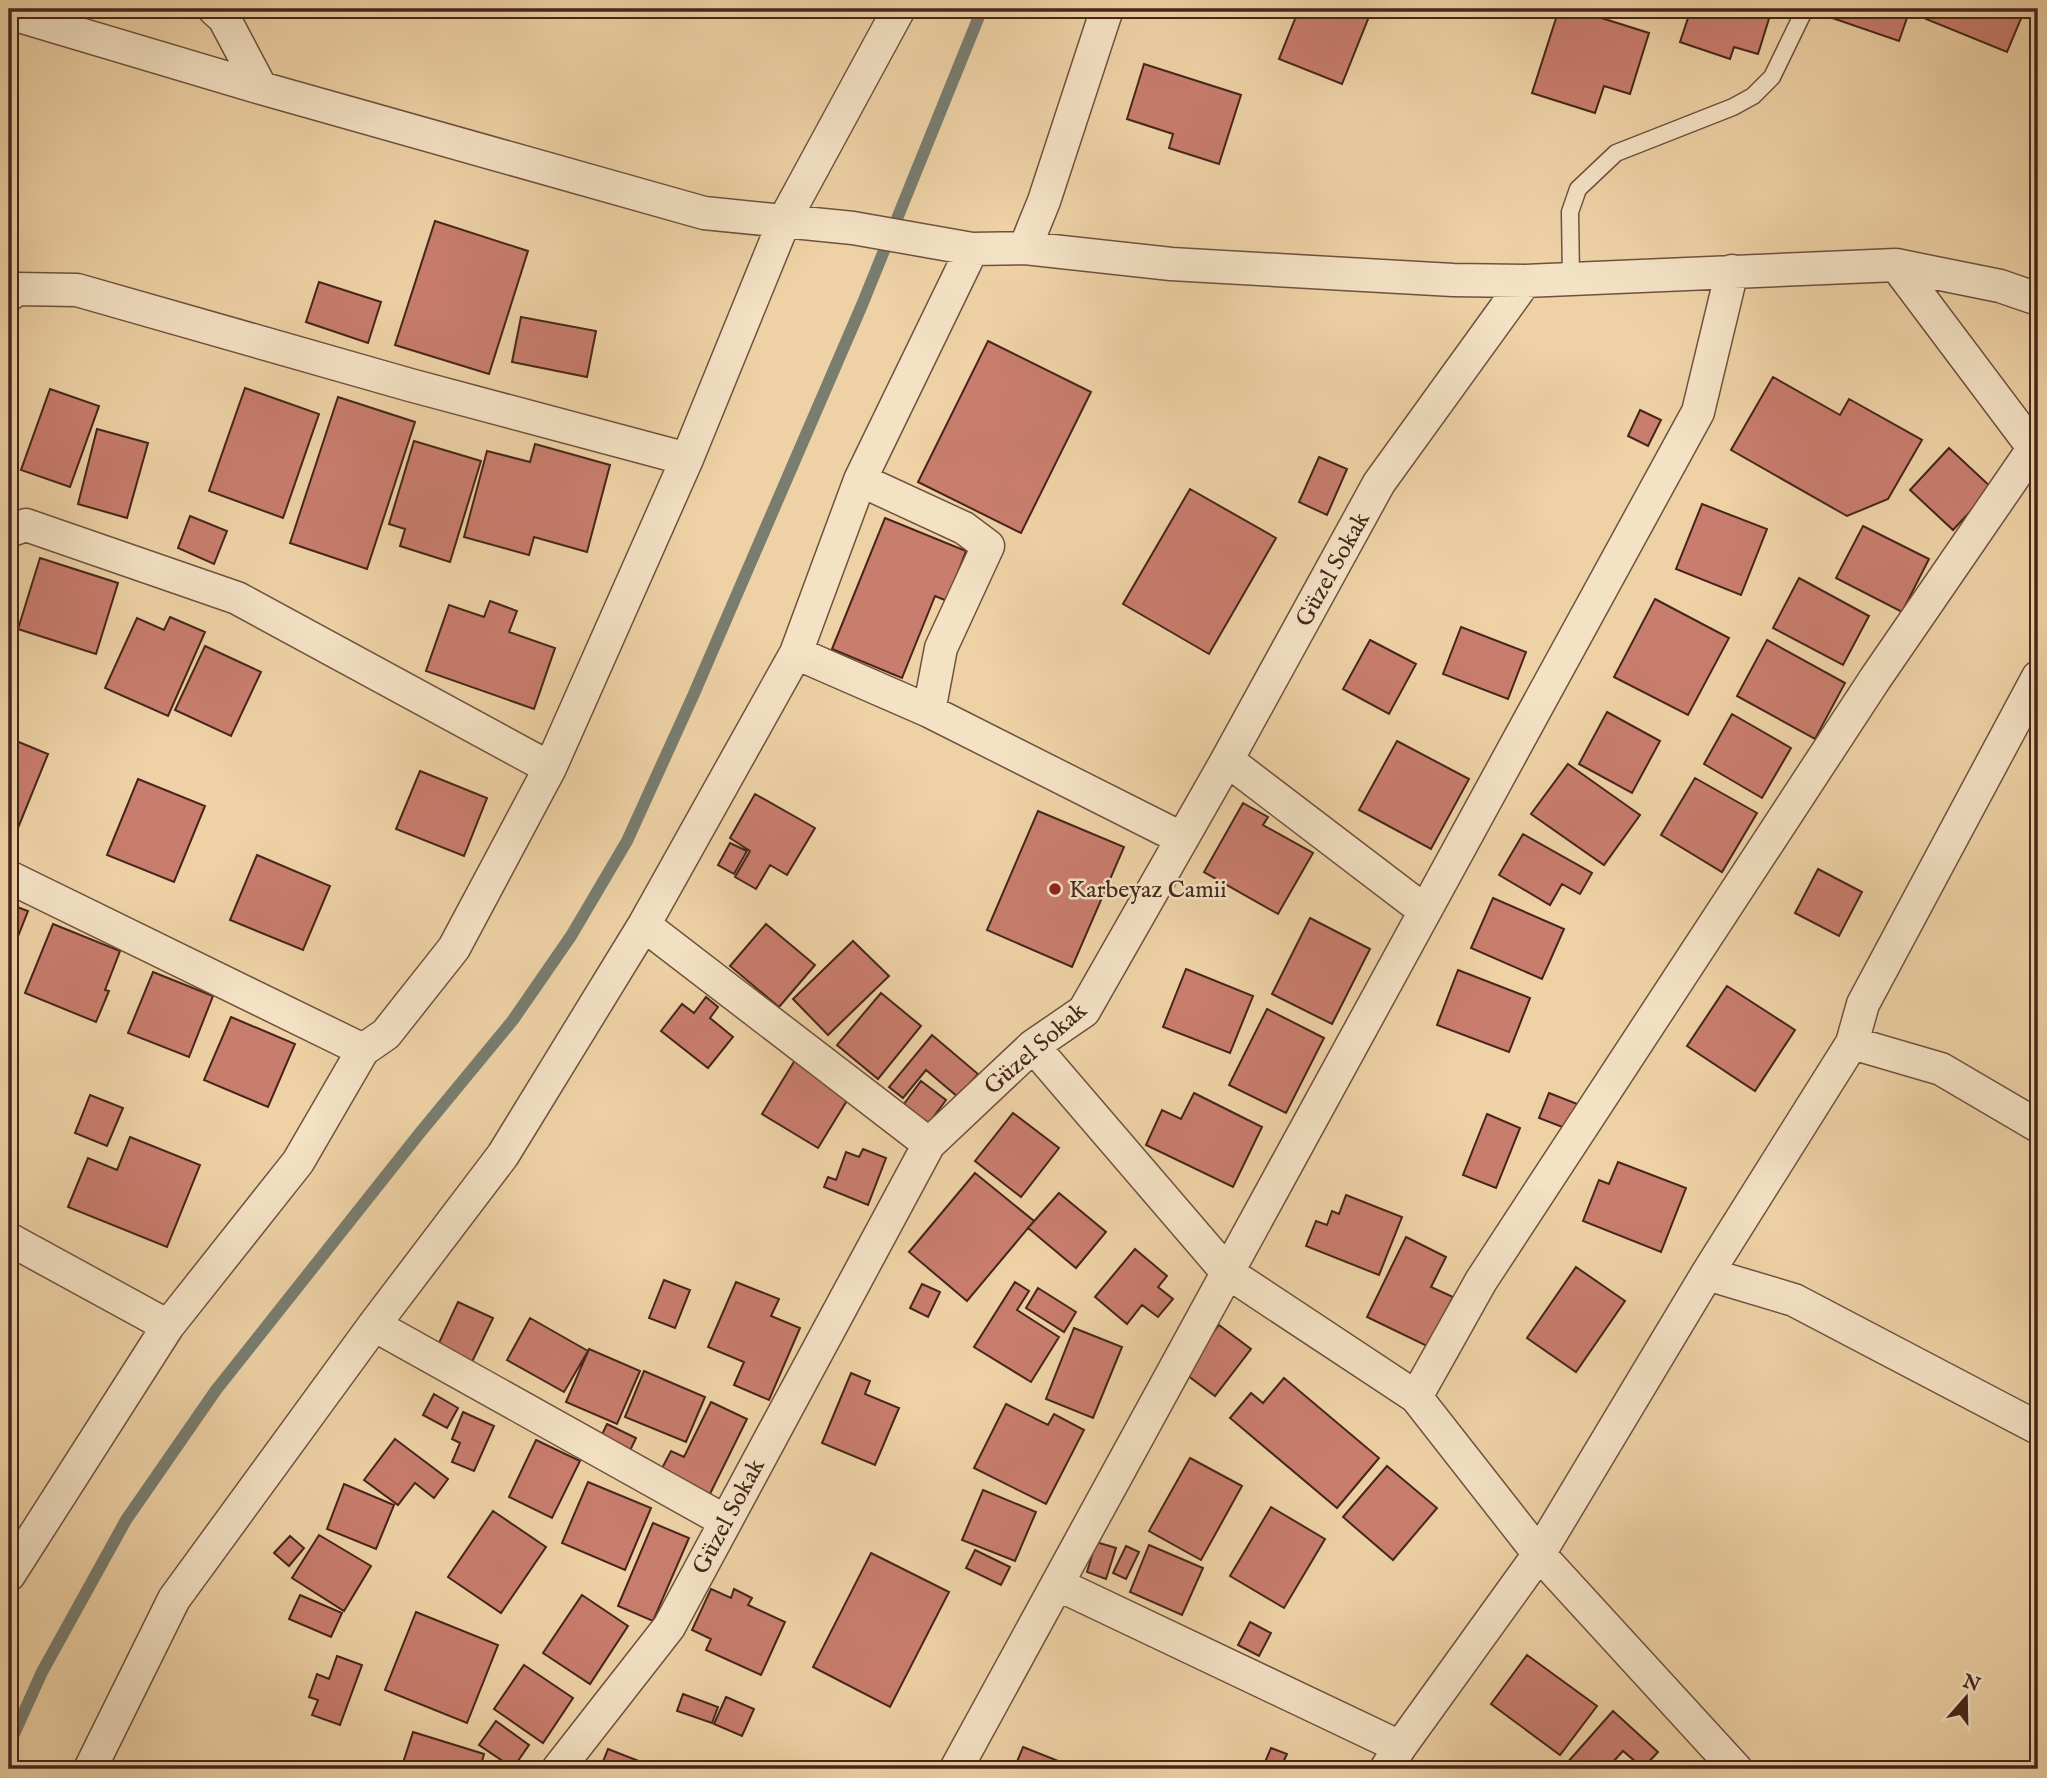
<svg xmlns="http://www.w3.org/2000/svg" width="2047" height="1778" viewBox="0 0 2047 1778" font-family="'IM FELL English',serif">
<rect width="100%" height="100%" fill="#eed2a6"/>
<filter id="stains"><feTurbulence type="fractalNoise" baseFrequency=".00286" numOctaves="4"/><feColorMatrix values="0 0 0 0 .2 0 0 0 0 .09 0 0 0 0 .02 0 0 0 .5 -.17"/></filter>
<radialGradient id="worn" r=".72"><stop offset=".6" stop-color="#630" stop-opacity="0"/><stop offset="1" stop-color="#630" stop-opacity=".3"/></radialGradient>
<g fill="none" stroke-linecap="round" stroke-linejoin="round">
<path stroke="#787d70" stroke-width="12" d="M9 1745 42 1672 126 1520 216 1390 419 1134 513 1020 571 936 627 841 693 696 862 305 982 9"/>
</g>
<path fill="#c97d6e" stroke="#46261a" stroke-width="2" d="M1299 9H1372L1342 84 1279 59Z
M1559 9H1573L1649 33 1630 94 1604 86 1595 113 1532 93Z
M1691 9H1772L1758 54 1734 47 1730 59 1680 42Z
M1832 9H1910L1899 41 1829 17Z
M1930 9H2025L2007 52 1926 19Z
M1144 64 1241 95 1219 164 1169 148 1173 134 1127 119Z
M435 221 528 251 489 374 395 345Z
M319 282 381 302 368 343 306 322Z
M521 317 596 331 587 377 512 362Z
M988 341 1091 392 1021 533 918 482Z
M1773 377 1840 415 1849 399 1922 440 1888 499 1847 516 1731 450Z
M245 388 319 414 283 518 209 491Z
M50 389 99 406 70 487 21 470Z
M338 397 415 422 367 569 290 543Z
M1640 410 1661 420 1648 446 1628 436Z
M97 429 148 443 127 518 78 504Z
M414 441 481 461 450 562 400 546 405 529 389 524Z
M535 444 610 465 587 552 534 537 529 555 464 537 487 451 530 462Z
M1949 448 1992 488 1953 530 1910 490Z
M1319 457 1347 469 1327 515 1299 502Z
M1190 489 1276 538 1209 654 1123 604Z
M1702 504 1767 529 1741 595 1676 569Z
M190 516 227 531 214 564 178 548Z
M885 518 966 551 947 601 935 596 902 678 832 649Z
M1863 526 1929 559 1902 612 1836 578Z
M40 558 118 583 96 654 18 629Z
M1799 578 1869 616 1843 665 1773 628Z
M1655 599 1729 638 1688 715 1614 677Z
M490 601 517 611 509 632 555 648 534 709 426 671 449 605 484 617Z
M170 617 205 632 168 716 105 688 137 618 164 630Z
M1461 627 1526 652 1508 699 1443 674Z
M1370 640 1416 664 1389 714 1343 689Z
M1767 640 1845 683 1815 739 1737 696Z
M205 646 261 672 231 736 175 710Z
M1607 712 1660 741 1632 793 1579 764Z
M1732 714 1791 748 1762 798 1704 764Z
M9 738 48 754 18 828 9 824Z
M1397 741 1469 779 1431 849 1359 810Z
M1568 764 1640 815 1604 865 1531 814Z
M420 771 487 798 464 856 396 829Z
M1695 778 1757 813 1722 872 1661 835Z
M138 779 205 806 174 882 107 855Z
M755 794 815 828 787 875 770 865 756 889 735 877 750 851 730 838Z
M1243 803 1268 817 1263 825 1313 853 1278 914 1204 872Z
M1038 811 1124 847 1072 967 987 930Z
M1523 834 1592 873 1580 894 1562 884 1550 905 1499 875Z
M730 843 747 851 734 874 718 865Z
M257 855 330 886 303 950 230 920Z
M1818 869 1862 892 1839 936 1795 913Z
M1493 898 1564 929 1542 979 1471 948Z
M9 904 28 911 9 959Z
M1310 918 1370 949 1332 1024 1272 994Z
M53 924 120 951 105 990 109 991 96 1022 25 993Z
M766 924 815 965 779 1007 730 966Z
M853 941 889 976 828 1035 793 999Z
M1186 969 1253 996 1230 1053 1163 1027Z
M1458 970 1530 998 1509 1052 1437 1025Z
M153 972 213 996 189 1057 128 1033Z
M1727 986 1795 1030 1755 1091 1687 1046Z
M881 993 921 1026 878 1079 837 1045Z
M706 997 718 1007 710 1018 733 1037 708 1068 661 1031 682 1004 694 1013Z
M1267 1009 1324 1038 1286 1113 1229 1085Z
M231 1017 295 1044 268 1107 204 1080Z
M9 1020 15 1022 9 1037Z
M932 1035 978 1074 958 1097 926 1070 903 1098 889 1087Z
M795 1060 851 1094 818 1148 762 1114Z
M921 1081 946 1100 926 1127 901 1108Z
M1194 1093 1262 1127 1233 1187 1146 1145 1162 1110 1181 1119Z
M1549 1093 1580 1105 1570 1130 1539 1118Z
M90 1095 123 1108 107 1146 75 1133Z
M1013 1113 1059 1148 1021 1197 975 1161Z
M1487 1114 1520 1128 1496 1188 1463 1175Z
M130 1137 200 1165 167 1247 68 1207 88 1158 117 1170Z
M863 1149 886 1158 868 1205 824 1187 828 1177 836 1180 846 1152 859 1157Z
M1618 1162 1686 1188 1661 1252 1583 1221 1599 1180 1609 1184Z
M975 1173 1034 1221 967 1301 909 1252Z
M1059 1193 1106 1232 1076 1268 1028 1228Z
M1346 1195 1402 1217 1379 1275 1306 1246 1316 1221 1327 1225 1332 1211 1339 1214Z
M1406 1237 1446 1257 1431 1287 1453 1297 1429 1347 1367 1317Z
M1135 1249 1167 1276 1158 1287 1173 1299 1158 1317 1142 1305 1127 1324 1095 1297Z
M1576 1267 1625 1301 1576 1372 1527 1338Z
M664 1280 690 1290 675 1328 649 1318Z
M736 1282 779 1299 771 1316 800 1328 769 1400 734 1385 744 1362 708 1347Z
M1015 1282 1029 1291 1017 1310 1059 1337 1031 1382 974 1347Z
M922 1284 940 1292 928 1317 910 1308Z
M1038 1288 1076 1312 1064 1332 1026 1308Z
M458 1302 493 1318 472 1362 438 1345Z
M530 1318 588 1351 564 1392 507 1360Z
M1219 1325 1251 1349 1215 1396 1183 1372Z
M1074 1328 1122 1347 1093 1418 1046 1399Z
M589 1349 640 1371 617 1424 566 1402Z
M644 1371 705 1397 686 1442 625 1417Z
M851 1373 870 1381 865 1394 899 1408 875 1465 822 1443Z
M1284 1378 1379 1458 1337 1508 1230 1418 1251 1393 1263 1403Z
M434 1394 458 1408 447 1428 423 1415Z
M711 1402 747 1419 709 1496 660 1472 671 1451 684 1457Z
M1006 1404 1048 1425 1054 1414 1084 1430 1046 1504 974 1468Z
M463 1412 494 1426 474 1471 452 1462 460 1443 452 1439Z
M607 1424 636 1438 627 1457 598 1443Z
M395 1439 448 1479 434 1498 415 1483 398 1505 364 1480Z
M536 1440 580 1461 552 1518 509 1497Z
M1190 1458 1242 1486 1201 1560 1149 1531Z
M1387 1466 1437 1508 1393 1560 1343 1517Z
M588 1482 651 1508 625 1570 562 1543Z
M344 1484 394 1505 376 1549 327 1529Z
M983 1490 1036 1512 1015 1561 962 1540Z
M1271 1507 1325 1539 1284 1608 1230 1576Z
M493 1511 546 1547 501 1613 448 1577Z
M653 1523 689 1538 653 1621 618 1606Z
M319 1535 371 1566 344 1611 292 1578Z
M290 1536 304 1548 289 1566 274 1553Z
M1096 1542 1116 1548 1106 1579 1087 1572Z
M1149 1545 1203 1568 1182 1615 1130 1592Z
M1126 1546 1139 1552 1126 1579 1113 1573Z
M975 1550 1010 1567 1001 1585 966 1568Z
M871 1553 949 1592 890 1707 813 1667Z
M711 1589 731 1598 734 1589 752 1598 748 1605 785 1622 761 1675 706 1650 711 1639 692 1630Z
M300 1595 342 1613 331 1637 289 1619Z
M582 1595 628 1626 590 1684 543 1653Z
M416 1612 498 1645 467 1723 385 1690Z
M1250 1622 1271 1633 1259 1656 1238 1645Z
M1527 1655 1597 1706 1560 1755 1491 1704Z
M337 1656 362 1665 340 1725 312 1715 318 1700 309 1697 317 1674 329 1679Z
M524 1665 573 1698 543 1743 494 1709Z
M683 1694 718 1707 712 1723 677 1711Z
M726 1697 754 1709 742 1736 714 1724Z
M1613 1711 1658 1752 1643 1768 1623 1751 1612 1763 1619 1769H1574L1567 1763Z
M496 1721 529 1745 513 1768 479 1745Z
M413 1732 484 1754 480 1769H401Z
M1023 1747 1071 1766 1070 1769H1014Z
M1271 1748 1287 1754 1280 1769H1262Z
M608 1749 659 1769H600Z"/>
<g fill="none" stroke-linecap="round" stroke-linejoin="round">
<defs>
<path id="lane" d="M1571 279 1570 212 1578 189 1616 153 1733 107 1753 96 1772 77 1805 9"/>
<path id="street" d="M214 9 224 18 261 88
M9 13 261 88 704 213 853 228 972 249 1025 248 1171 264 1453 280 1525 281 1896 265 2000 286 2038 299
M1025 248 1044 201 1107 9
M1896 265 2038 454
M9 295 17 289 77 290 410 385 687 459
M860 480 964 528 988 546 941 648 929 711
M9 531 26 525 237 598 550 768
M796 653 929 711 1181 838
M1227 760 1425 911
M9 877 363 1050
M644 925 929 1144
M1852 1043 1941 1069 2038 1126
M1033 1046 1227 1272 1416 1397 1539 1554 1736 1769
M9 1239 168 1326
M1707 1274 1794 1300 2038 1428
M374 1325 725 1521
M1416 1397 1481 1281 1875 679 2033 449
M9 1575 168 1326 298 1162 363 1050 386 1034 454 948 550 768 687 459 785 219 899 9
M1057 1584 1400 1747
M90 1769 174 1599 374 1325 503 1155 644 925 796 653 860 480 972 249
M558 1769 669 1627 929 1144 1033 1046 1084 1011 1227 760 1379 483 1525 281
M956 1769 1698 412 1732 271
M1386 1769 1400 1747 1539 1554 1707 1274 1852 1043 1863 1004 2038 677"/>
</defs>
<use href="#lane" stroke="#70513d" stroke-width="19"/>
<use href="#street" stroke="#70513d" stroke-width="35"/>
<use href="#lane" stroke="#f4e2c5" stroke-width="16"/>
<use href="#street" stroke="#f4e2c5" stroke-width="32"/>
</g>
<circle fill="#8f2418" stroke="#f4e2c5" stroke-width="2.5" cx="1055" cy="889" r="7"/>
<g text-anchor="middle" stroke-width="5" stroke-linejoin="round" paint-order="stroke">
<g font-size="24" fill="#46261a" stroke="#f4e2c5">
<text transform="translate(1332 569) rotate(-61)" y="8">Güzel Sokak</text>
<text transform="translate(1035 1048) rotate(-41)" y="8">Güzel Sokak</text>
<text transform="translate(728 1516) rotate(-62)" y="8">Güzel Sokak</text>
</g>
<g font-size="24" fill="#46261a" stroke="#f4e2c5" text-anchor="start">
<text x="1069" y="897">Karbeyaz Camii</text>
</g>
</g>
<rect width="2047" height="1778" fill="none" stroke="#eed2a6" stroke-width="35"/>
<rect x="10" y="10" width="2026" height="1757" fill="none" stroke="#46261a" stroke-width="3.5"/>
<rect x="18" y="18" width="2012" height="1743" fill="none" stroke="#46261a" stroke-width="2"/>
<g transform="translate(1966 1698) rotate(20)" stroke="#f4e2c5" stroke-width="5" paint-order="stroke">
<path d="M0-5L12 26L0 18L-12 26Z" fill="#46261a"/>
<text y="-10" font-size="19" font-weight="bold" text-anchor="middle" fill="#46261a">N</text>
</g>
<rect width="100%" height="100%" filter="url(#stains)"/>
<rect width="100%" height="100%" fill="url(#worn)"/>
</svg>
